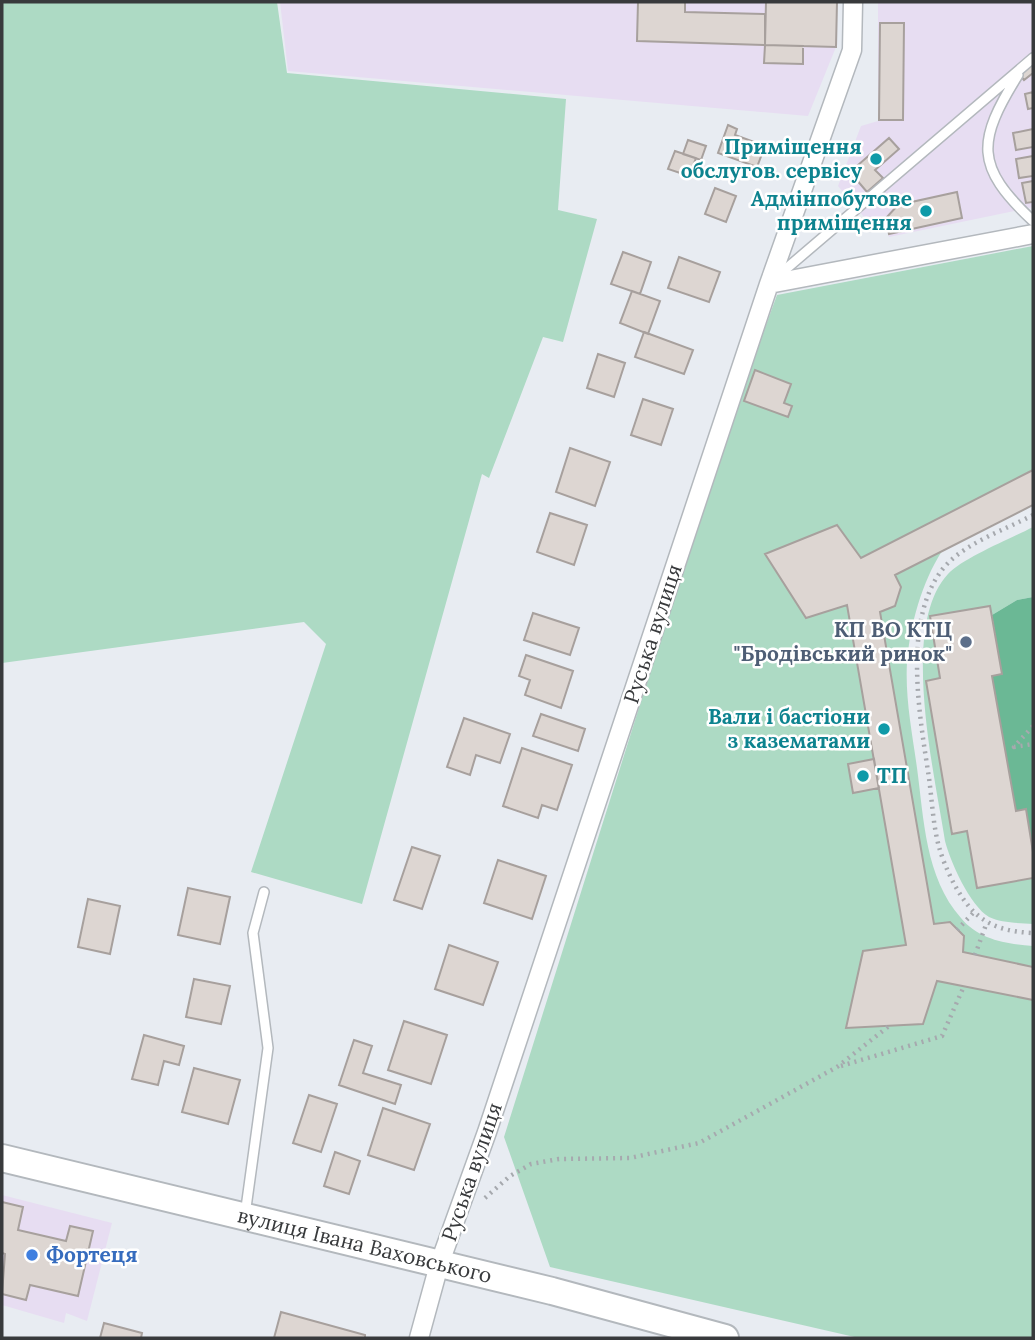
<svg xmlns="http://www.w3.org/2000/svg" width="1035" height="1340" viewBox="0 0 1035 1340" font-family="Lora,serif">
<rect width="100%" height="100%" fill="#e8ecf2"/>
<path fill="#e7ddf2" d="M280 2H837L836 47 808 116 288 71Z
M878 2H1033V207L889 237 886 228 875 230 838 186 861 126 878 121Z
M2 1195 112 1223 87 1321 66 1313 64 1323 2 1305Z"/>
<path fill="#addac4" d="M2 2H277L287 73 566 99 558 210 597 219 563 342 543 337 489 478 482 474 362 904 251 872 326 644 304 622 2 663Z
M1033 246V470L861 558 837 525 765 554 806 617 847 605 906 945 863 951 847 1028 923 1024 937 981 1033 1000V1338H859L550 1267 504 1137 721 447 777 295Z
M1033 527V597L1017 600 992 615 990 606 930 616 940 678 926 681 952 833 967 831 977 888 1033 878V924C1020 923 1001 923 989 917 970 906 950 861 945 841 935 775 899 626 948 574 963 558 1012 538 1033 527Z
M942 551C922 582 910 625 907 662 905 698 912 732 917 768 924 819 925 877 961 918 979 940 1007 944 1033 946V967L963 952 964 936 950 922 934 924 880 612 895 606 901 587 895 575Z"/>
<path fill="#6bb895" d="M1033 597V852L1026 809 1016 811 992 676 1002 673 992 615 1017 600Z"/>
<path fill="#ddd6d2" stroke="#a7a09d" stroke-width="2" d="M638 2H685V12L765 14V45L637 41Z
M766 2H837L836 47 765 45Z
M880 23H904L903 120H879Z
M765 45 803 46V64L764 63Z
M1033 63V73L1024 80 1019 74Z
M1033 92V108L1028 109 1025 94Z
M728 125 737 129 735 135 765 146 757 167 718 153Z
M1033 129V147L1016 150 1013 133Z
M889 138 899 149 875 170 883 178 867 192 850 172Z
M688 140 706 146 701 160 683 154Z
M675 151 696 158 689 176 668 169Z
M1033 156V176L1019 178 1016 159Z
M1033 181V202L1026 203 1022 183Z
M715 188 736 196 726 222 705 214Z
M957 192 962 218 889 234 886 218 898 205Z
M623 252 651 262 640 294 611 284Z
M679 257 720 272 709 302 668 288Z
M632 291 660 301 648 334 620 323Z
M644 332 693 350 684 374 635 357Z
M598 354 625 363 614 397 587 388Z
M755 370 791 384 784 403 792 406 788 417 744 401Z
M643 399 673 409 661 445 631 435Z
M570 448 610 462 595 506 556 492Z
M1033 470V505L895 575 901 587 895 606 880 612 934 924 950 922 964 936 963 952 1033 967V1000L937 981 923 1024 846 1028 863 951 906 945 847 605 806 618 765 554 837 525 861 558Z
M550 513 587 525 574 565 537 552Z
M990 606 1002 674 992 676 1016 811 1026 809 1033 852V878L977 888 967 831 952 834 926 681 940 678 930 616Z
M533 613 579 628 570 655 524 640Z
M526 655 573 671 561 708 525 695 530 680 519 676Z
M541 714 585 729 578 751 533 736Z
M464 718 510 734 500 763 476 755 470 775 447 767Z
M522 748 572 765 557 810 542 805 538 818 503 806Z
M874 759 879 788 853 793 848 764Z
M412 847 440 856 422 909 394 900Z
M498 860 546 876 532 919 484 903Z
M188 888 230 897 220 944 178 935Z
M88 899 120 906 110 954 78 947Z
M449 945 498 962 483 1005 435 989Z
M194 979 230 986 221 1024 186 1017Z
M404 1021 447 1035 431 1084 388 1070Z
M144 1035 184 1046 179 1065 164 1061 158 1085 132 1079Z
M354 1040 372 1046 363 1073 401 1085 395 1104 339 1085Z
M194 1068 240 1080 228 1124 182 1112Z
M309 1095 337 1104 321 1152 293 1143Z
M383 1108 430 1124 414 1170 368 1155Z
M335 1152 360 1161 349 1194 324 1186Z
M2 1202 23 1207 18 1230 66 1241 70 1226 93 1231 78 1296 30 1285 26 1300 2 1294 5 1254 2 1253Z
M281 1312 365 1335V1338H274Z
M104 1323 142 1333 141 1338H100Z"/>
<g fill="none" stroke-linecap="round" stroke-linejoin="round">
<defs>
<path id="lane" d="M1018 75C977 141 974 166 1033 221
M773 280 1033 58
M245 1215 268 1048 253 933 264 892"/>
<path id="street" d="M769 284 1033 234
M419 1338 439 1265 487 1132 769 284 852 50 853 2"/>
<g id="secondary">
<path id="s1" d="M2 1158 552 1291 725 1338"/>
</g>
</defs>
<use href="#lane" stroke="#b3b8bd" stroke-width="12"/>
<use href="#street" stroke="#b3b8bd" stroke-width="21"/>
<use href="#secondary" stroke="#b3b8bd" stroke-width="30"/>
<path stroke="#a6a9ae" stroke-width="4.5" stroke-dasharray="2 5" stroke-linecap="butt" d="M1033 515C1003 531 958 545 939 574 903 627 920 718 929 778 932 800 933 825 939 847 945 868 958 896 974 912 991 928 1011 932 1033 933
M1033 726 1014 747 1033 744
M957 930 974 912
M975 955 987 922
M841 1066 942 1036 964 986
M485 1198 510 1176 531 1164 559 1159 630 1158 699 1143 837 1067 889 1026"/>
<use href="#lane" stroke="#fff" stroke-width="9"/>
<use href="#street" stroke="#fff" stroke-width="18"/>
<use href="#secondary" stroke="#fff" stroke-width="26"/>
</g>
<g fill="#0f9aa8" stroke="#fff" stroke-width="2.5">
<circle cx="876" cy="159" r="7"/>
<circle cx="926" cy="211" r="7"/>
<circle cx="884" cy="729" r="7"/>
<circle cx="863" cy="776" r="7"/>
</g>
<circle fill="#5c6f8a" stroke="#fff" stroke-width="2.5" cx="966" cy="642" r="7"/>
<circle fill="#3f7fe0" stroke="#fff" stroke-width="2.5" cx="32" cy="1255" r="7"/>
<g text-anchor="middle" stroke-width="5" stroke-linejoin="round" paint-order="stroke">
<g font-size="21" font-weight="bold" fill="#0d838f" stroke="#fff" text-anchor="end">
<text x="862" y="154">Приміщення<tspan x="862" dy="24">обслугов. сервісу</tspan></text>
<text x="912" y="206">Адмінпобутове<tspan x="912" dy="24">приміщення</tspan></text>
<text x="870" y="724">Вали і бастіони<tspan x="870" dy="24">з казематами</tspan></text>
<text x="877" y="783" text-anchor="start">ТП</text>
</g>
<g font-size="21" font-weight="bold" fill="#4e5e75" stroke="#fff" text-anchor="end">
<text x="952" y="637">КП ВО КТЦ<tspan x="952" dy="24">"Бродівський ринок"</tspan></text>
</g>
<g font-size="21" fill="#383a3c" stroke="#fff">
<text transform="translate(653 634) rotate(-72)" y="7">Руська вулиця</text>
<text transform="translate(472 1172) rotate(-71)" y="7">Руська вулиця</text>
<text dy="7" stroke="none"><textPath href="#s1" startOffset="373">вулиця Івана Ваховського</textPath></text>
</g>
<g font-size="21" font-weight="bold" fill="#366cbe" stroke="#fff" text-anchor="start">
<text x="46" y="1262">Фортеця</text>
</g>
</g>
<rect width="1035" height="1340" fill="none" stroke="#383a3c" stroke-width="7"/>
</svg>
